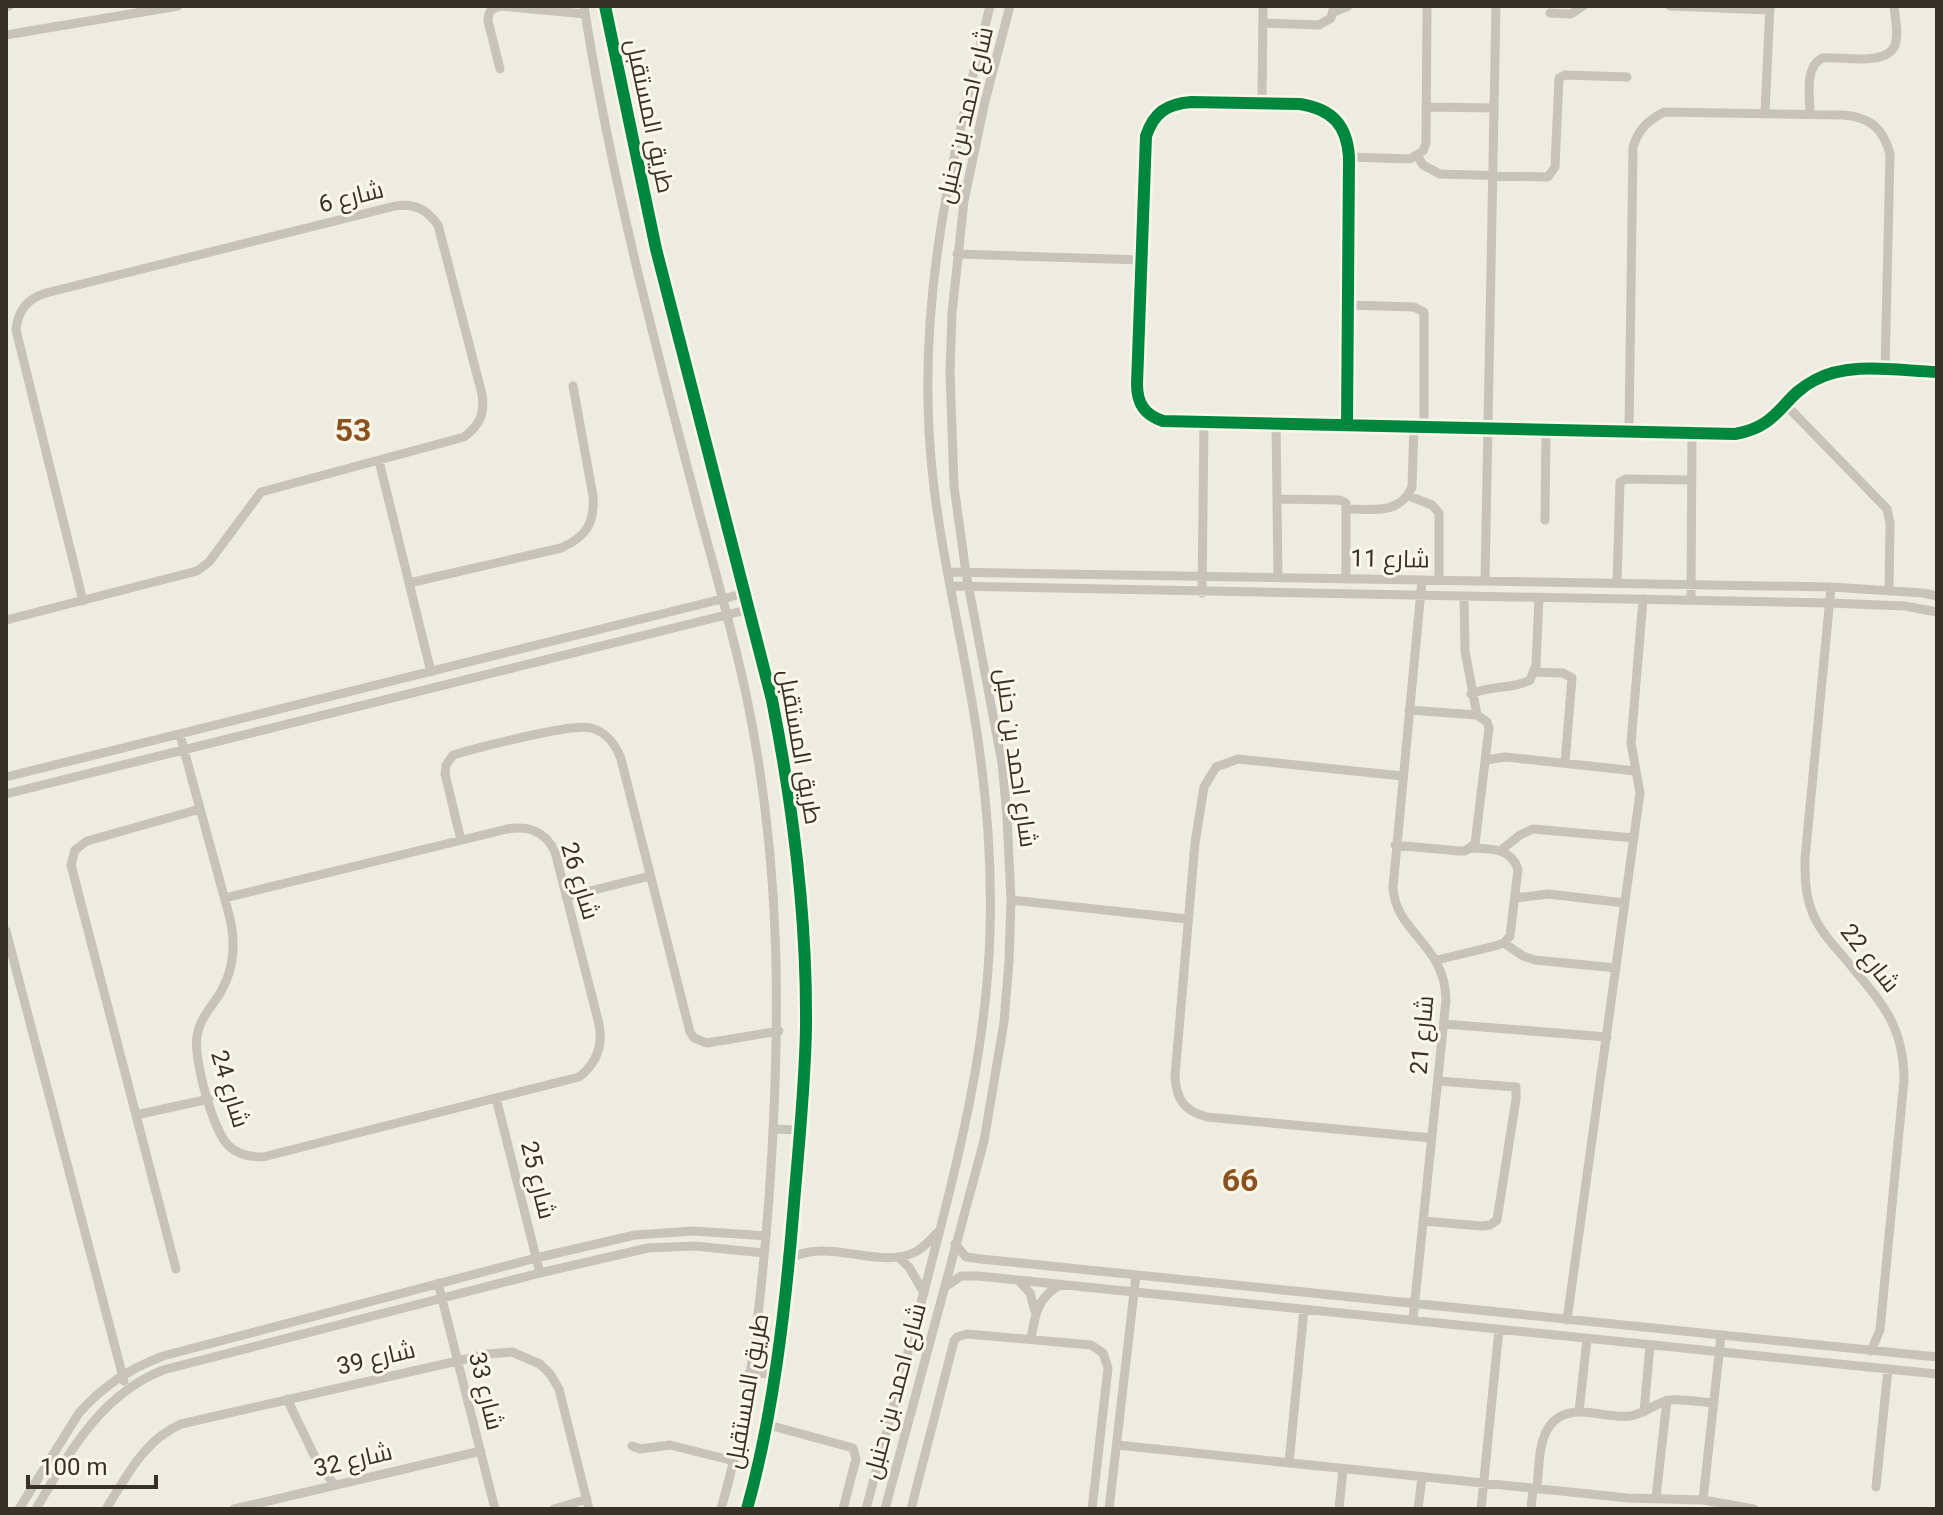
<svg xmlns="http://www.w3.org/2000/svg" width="1943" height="1515" viewBox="0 0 1943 1515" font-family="Roboto,Cairo,sans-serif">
<rect width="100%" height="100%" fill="#eeebe1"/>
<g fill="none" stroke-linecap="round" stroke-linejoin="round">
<path stroke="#c7c3ba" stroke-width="9" d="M584 6C610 173 653 337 696 500 713 565 732 628 746 694 782 864 781 1025 769 1198 761 1302 750 1409 721 1509
M605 6 656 249 772 700C793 806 807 918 806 1027 805 1089 798 1152 793 1215 785 1311 773 1416 747 1509
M1670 6 1770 10
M6 7 9 6
M1334 12 1348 6
M1550 13 1571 14 1583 6
M1263 23 1319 25 1331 18 1334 6
M6 35 178 6
M500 69 488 21C488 11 491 9 500 6L585 14
M1262 103 1263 6
M1426 107 1494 108
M1765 113 1770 6
M1810 114C1810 96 1804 68 1822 58 1841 56 1887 67 1895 45 1899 34 1895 18 1894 6
M1349 157 1410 159 1423 151 1426 143 1427 6
M1418 157 1423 165 1440 174 1548 177 1555 167 1559 78 1565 75 1627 77
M957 254 1142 260
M1348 305 1414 307 1424 312V427
M1786 405 1887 509 1890 523 1889 591
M1276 423 1278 578
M1347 425 1349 157C1347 125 1332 109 1300 104L1191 102C1166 104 1154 113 1146 136L1137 384C1137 404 1145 415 1163 421L1735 434C1781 426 1781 397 1815 380 1850 361 1899 371 1937 372
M1629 431 1633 147C1639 129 1647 121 1664 112L1843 115C1870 117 1883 128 1890 154L1885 371
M379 461 431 672
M1409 496 1432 505 1439 513V580
M1277 499 1340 500 1346 503V579
M1347 509C1373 509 1400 515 1412 487L1414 426
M1545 520 1546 429
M948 572 1831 587 1923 593 1937 596
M1485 581 1496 6
M409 583 561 548C586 537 595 523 593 496L573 386
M1617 583 1620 482 1626 479 1692 480
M950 586 1829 603 1905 606 1937 612
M1831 587 1805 859C1805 878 1805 896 1813 914 1819 929 1831 943 1842 955 1877 998 1904 1021 1904 1080L1880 1330 1871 1351
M1202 593 1204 422
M1464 597 1465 651 1477 715
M1691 600 1692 433
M6 620 197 571 209 562 261 492 464 437C480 425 485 414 482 394L438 225C426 209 415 203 395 206L46 293C27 299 18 310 16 330L83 601
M1535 672 1563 673 1572 678 1565 763
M1471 694C1492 685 1514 689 1530 680L1536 665 1539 598
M180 734 184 750 228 911C237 942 235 971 217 998 208 1011 199 1021 197 1036 193 1057 213 1132 229 1146 238 1155 250 1157 263 1157L579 1077C597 1063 603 1045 599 1024L555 852C546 832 529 825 507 829L225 898
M1486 760 1506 757 1636 771
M1402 776 1238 759 1216 767 1204 787 1195 843 1175 1076C1176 1099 1184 1111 1207 1117L1432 1138
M6 777 746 593
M6 794 750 609
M461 840 445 774 446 765 453 755C476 748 572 723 591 728 606 732 616 745 621 759L690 1032 694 1038 707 1043 779 1031
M1395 845 1459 851H1465L1475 844 1489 728 1487 722 1477 715 1409 710
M1501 850 1520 835 1533 829 1634 838
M566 897 650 876
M1515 898 1548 894 1625 903
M1011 900 1188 919
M6 931 124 1381
M1504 943 1523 956 1535 960 1616 968
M1437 960 1495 946 1504 943 1510 936 1518 869C1510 847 1491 849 1471 848
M1444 1024 1607 1037
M496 1098 540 1273
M136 1115 209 1099
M774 1129 800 1130
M1423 1221 1482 1226 1490 1225 1497 1220 1516 1099V1087L1438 1081
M955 1244 966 1257 981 1259 1937 1357
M898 1257 909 1267 924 1293
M789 1259C827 1237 877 1269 913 1253 923 1249 930 1240 937 1233
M176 1269 71 865 75 850 87 841 200 809
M1018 1280 1030 1293 1035 1311
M438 1283 495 1509
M945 1287 961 1276H978L1937 1374
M1413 1319 1446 1000C1445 943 1395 933 1393 887L1422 580
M1567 1320 1640 793 1631 743 1643 599
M1031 1339C1035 1314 1037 1298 1061 1284
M749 1373 774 1374
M287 1399 314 1455 334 1485
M1579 1412 1587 1339
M1644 1412 1650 1345
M765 1424 853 1448 856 1459 843 1509
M1117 1445 1628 1498 1703 1500 1754 1509
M632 1446 640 1449 670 1445 734 1461
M1289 1463 1304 1309
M1876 1487 1888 1369
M1537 1488C1540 1457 1537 1412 1580 1412 1597 1412 1614 1418 1630 1416 1644 1414 1657 1402 1670 1400 1684 1399 1700 1402 1714 1403
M1656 1497 1667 1400
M1703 1500 1721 1336
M19 1509 79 1413C103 1386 129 1369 163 1356L536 1258 635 1235 693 1231 766 1236
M36 1509C69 1453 100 1395 163 1370L540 1273 648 1248 695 1246 764 1253
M106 1509C127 1476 144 1440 181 1424L488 1354 512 1352 540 1364 551 1375 559 1389 589 1509
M234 1509 481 1451
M554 1509 587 1499
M866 1509C889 1422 913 1336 935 1249 962 1145 987 1040 990 932 992 865 987 799 977 733 962 632 934 532 929 430 921 278 954 151 990 6
M885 1509 984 1141 1004 1022 1009 961 1011 900 1007 817 1002 763 966 573 954 486 950 372 952 313 964 201 985 101 1010 6
M911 1509 954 1341 957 1337 967 1334 1091 1345 1103 1353 1108 1368 1092 1509
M1109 1509 1136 1275
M1339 1509 1343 1469
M1418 1509 1422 1477
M1481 1509 1499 1329
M1531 1509 1533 1488"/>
<defs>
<path id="cycleway" d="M605 6 656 249 772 700C793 806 807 918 806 1027 805 1089 798 1152 793 1215 785 1311 773 1416 747 1509
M1347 425 1349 157C1347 125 1332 109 1300 104L1191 102C1166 104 1154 113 1146 136L1137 384C1137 404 1145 415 1163 421L1735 434C1781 426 1781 397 1815 380 1850 361 1899 371 1937 372"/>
</defs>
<use href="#cycleway" stroke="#faf7e9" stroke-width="17"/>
<use href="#cycleway" stroke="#00873e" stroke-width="12"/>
</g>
<g text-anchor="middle" stroke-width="6" stroke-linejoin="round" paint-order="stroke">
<g font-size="24" fill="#383128" stroke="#faf7e9">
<text transform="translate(965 115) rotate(-77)" y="8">شارع احمد بن حنبل</text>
<text transform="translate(650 116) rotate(78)" y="8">طريق المستقبل</text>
<text transform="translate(351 197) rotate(-14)" y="8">شارع 6</text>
<text transform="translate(1390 559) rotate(1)" y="8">شارع 11</text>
<text transform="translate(800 747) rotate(80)" y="8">طريق المستقبل</text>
<text transform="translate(1016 758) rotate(82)" y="8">شارع احمد بن حنبل</text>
<text transform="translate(580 881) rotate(73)" y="8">شارع 26</text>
<text transform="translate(1870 958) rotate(52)" y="8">شارع 22</text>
<text transform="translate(1422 1035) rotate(-85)" y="8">شارع 21</text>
<text transform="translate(230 1089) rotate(73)" y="8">شارع 24</text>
<text transform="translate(538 1180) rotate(76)" y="8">شارع 25</text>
<text transform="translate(376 1358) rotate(-13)" y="8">شارع 39</text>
<text transform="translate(486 1391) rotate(76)" y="8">شارع 33</text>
<text transform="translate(747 1391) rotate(-80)" y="8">طريق المستقبل</text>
<text transform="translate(895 1391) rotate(-75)" y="8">شارع احمد بن حنبل</text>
<text transform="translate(353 1460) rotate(-13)" y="8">شارع 32</text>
</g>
<g font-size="32" font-weight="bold" fill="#8b511e" stroke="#faf7e9">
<text x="353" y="441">53</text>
<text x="1240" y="1191">66</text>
</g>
</g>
<rect width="1943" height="1515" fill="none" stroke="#383128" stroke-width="16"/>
<path d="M28 1475v12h128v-12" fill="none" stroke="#383128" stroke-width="4"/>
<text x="40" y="1475" font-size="24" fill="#383128" stroke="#faf7e9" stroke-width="6" paint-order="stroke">100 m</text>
</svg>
